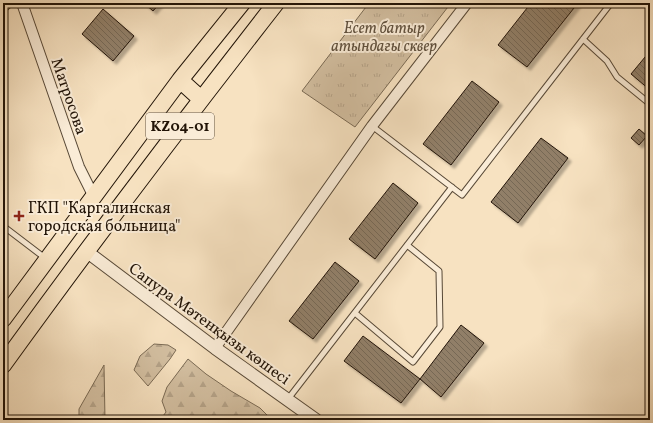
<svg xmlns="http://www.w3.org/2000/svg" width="653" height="423" viewBox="0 0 653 423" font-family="Vollkorn,serif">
<defs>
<pattern id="grass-tufts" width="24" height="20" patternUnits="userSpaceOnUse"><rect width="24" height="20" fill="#d3bfa1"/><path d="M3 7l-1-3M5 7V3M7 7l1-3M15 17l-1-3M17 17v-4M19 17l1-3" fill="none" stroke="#b5a389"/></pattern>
<pattern id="forest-firs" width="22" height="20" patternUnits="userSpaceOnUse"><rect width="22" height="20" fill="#d3bfa1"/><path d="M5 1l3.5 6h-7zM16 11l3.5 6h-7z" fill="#b5a389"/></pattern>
<pattern id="building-back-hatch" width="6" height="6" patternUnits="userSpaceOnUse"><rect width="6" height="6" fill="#917f68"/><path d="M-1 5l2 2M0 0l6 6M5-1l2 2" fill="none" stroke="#766754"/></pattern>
<filter id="shadow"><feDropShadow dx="3.5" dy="3.5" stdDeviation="1" flood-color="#0004"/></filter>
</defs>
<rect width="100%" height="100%" fill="#f7e2c1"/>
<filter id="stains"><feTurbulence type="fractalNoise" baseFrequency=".005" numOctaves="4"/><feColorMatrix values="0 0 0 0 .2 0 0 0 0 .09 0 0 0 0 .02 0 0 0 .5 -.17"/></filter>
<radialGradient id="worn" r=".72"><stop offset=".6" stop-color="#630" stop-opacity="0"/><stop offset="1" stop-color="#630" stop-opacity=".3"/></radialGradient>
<path fill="url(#grass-tufts)" stroke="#7a6a54" d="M369 3H451L355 127 302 91Z"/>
<path fill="url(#forest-firs)" stroke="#7a6a54" d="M154 344 168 345 176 350 170 359 148 386 134 370 140 356Z
M188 359 206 374 231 391 260 408 272 420H160L166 412 162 401 167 387Z
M104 365 105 420H79V409Z"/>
<path fill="url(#building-back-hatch)" stroke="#221407" filter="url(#shadow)" d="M144 3H160L153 11Z
M531 3H578L527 67 498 45Z
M103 9 134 36 113 61 82 34Z
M650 51V90L631 74Z
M472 81 499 102 451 165 423 144Z
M639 129 647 136 639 145 631 138Z
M541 138 568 158 518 223 491 202Z
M393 183 418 203 375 259 349 239Z
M335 262 359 281 313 339 289 321Z
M461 325 484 343 441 397 420 379Z
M363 336 420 379 401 403 344 361Z"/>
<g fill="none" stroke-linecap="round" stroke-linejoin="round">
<defs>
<path id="service" d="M3 10 11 3
M583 39 607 61 617 77 650 104
M372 126 462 195 611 3
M3 226 45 258
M355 313 413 362 440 327 439 271 407 245
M288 399 452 187"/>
<path id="minor" d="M22 3 79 167 94 197
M215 348 372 126 467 3"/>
<path id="tertiary" d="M86 251 215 348 316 420"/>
<path id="primary" d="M180 80 201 99
M3 319 180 80 242 3
M3 365C92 242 183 122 276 3"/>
</defs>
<use href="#service" stroke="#574836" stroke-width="7"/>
<use href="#minor" stroke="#574836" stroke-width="12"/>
<use href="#tertiary" stroke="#574836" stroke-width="14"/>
<use href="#primary" stroke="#221407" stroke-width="18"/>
<use href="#service" stroke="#faecd7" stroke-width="5"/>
<use href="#minor" stroke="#faecd7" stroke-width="10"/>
<use href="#tertiary" stroke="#faecd7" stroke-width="12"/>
<use href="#primary" stroke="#f7e2c1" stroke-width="16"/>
</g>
<path fill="#8f2418" stroke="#faecd7" stroke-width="1.5" d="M17 210h4v4h4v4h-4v4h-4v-4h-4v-4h4z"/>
<g text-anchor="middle" stroke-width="4" stroke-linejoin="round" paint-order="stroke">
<rect fill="#faecd7" stroke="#635545" stroke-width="1" x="146" y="113" width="68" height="26" rx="3"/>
<g font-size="15" font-weight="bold" fill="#221407">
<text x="180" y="131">KZ04-01</text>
</g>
<g font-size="16" font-style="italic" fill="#60503d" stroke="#faecd7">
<text x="384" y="33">Есет батыр<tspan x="384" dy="18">атындағы сквер</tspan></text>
</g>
<g font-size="16" fill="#221407" stroke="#faecd7">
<text transform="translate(70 96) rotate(71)" y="6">Матросова</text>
<text transform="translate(210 323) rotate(36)" y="6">Сапура Мәтенқызы көшесі</text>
</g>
<g font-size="16" fill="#221407" stroke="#faecd7" text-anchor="start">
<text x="28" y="213">ГКП "Каргалинская<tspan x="28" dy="18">городская больница"</tspan></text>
</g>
</g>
<rect width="653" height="423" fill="none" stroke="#f7e2c1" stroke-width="16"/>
<rect x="4" y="4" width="645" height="415" fill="none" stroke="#221407" stroke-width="2"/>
<rect x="8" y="8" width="637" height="407" fill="none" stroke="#221407"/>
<rect width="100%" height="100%" filter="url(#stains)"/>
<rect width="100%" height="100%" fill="url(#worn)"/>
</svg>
